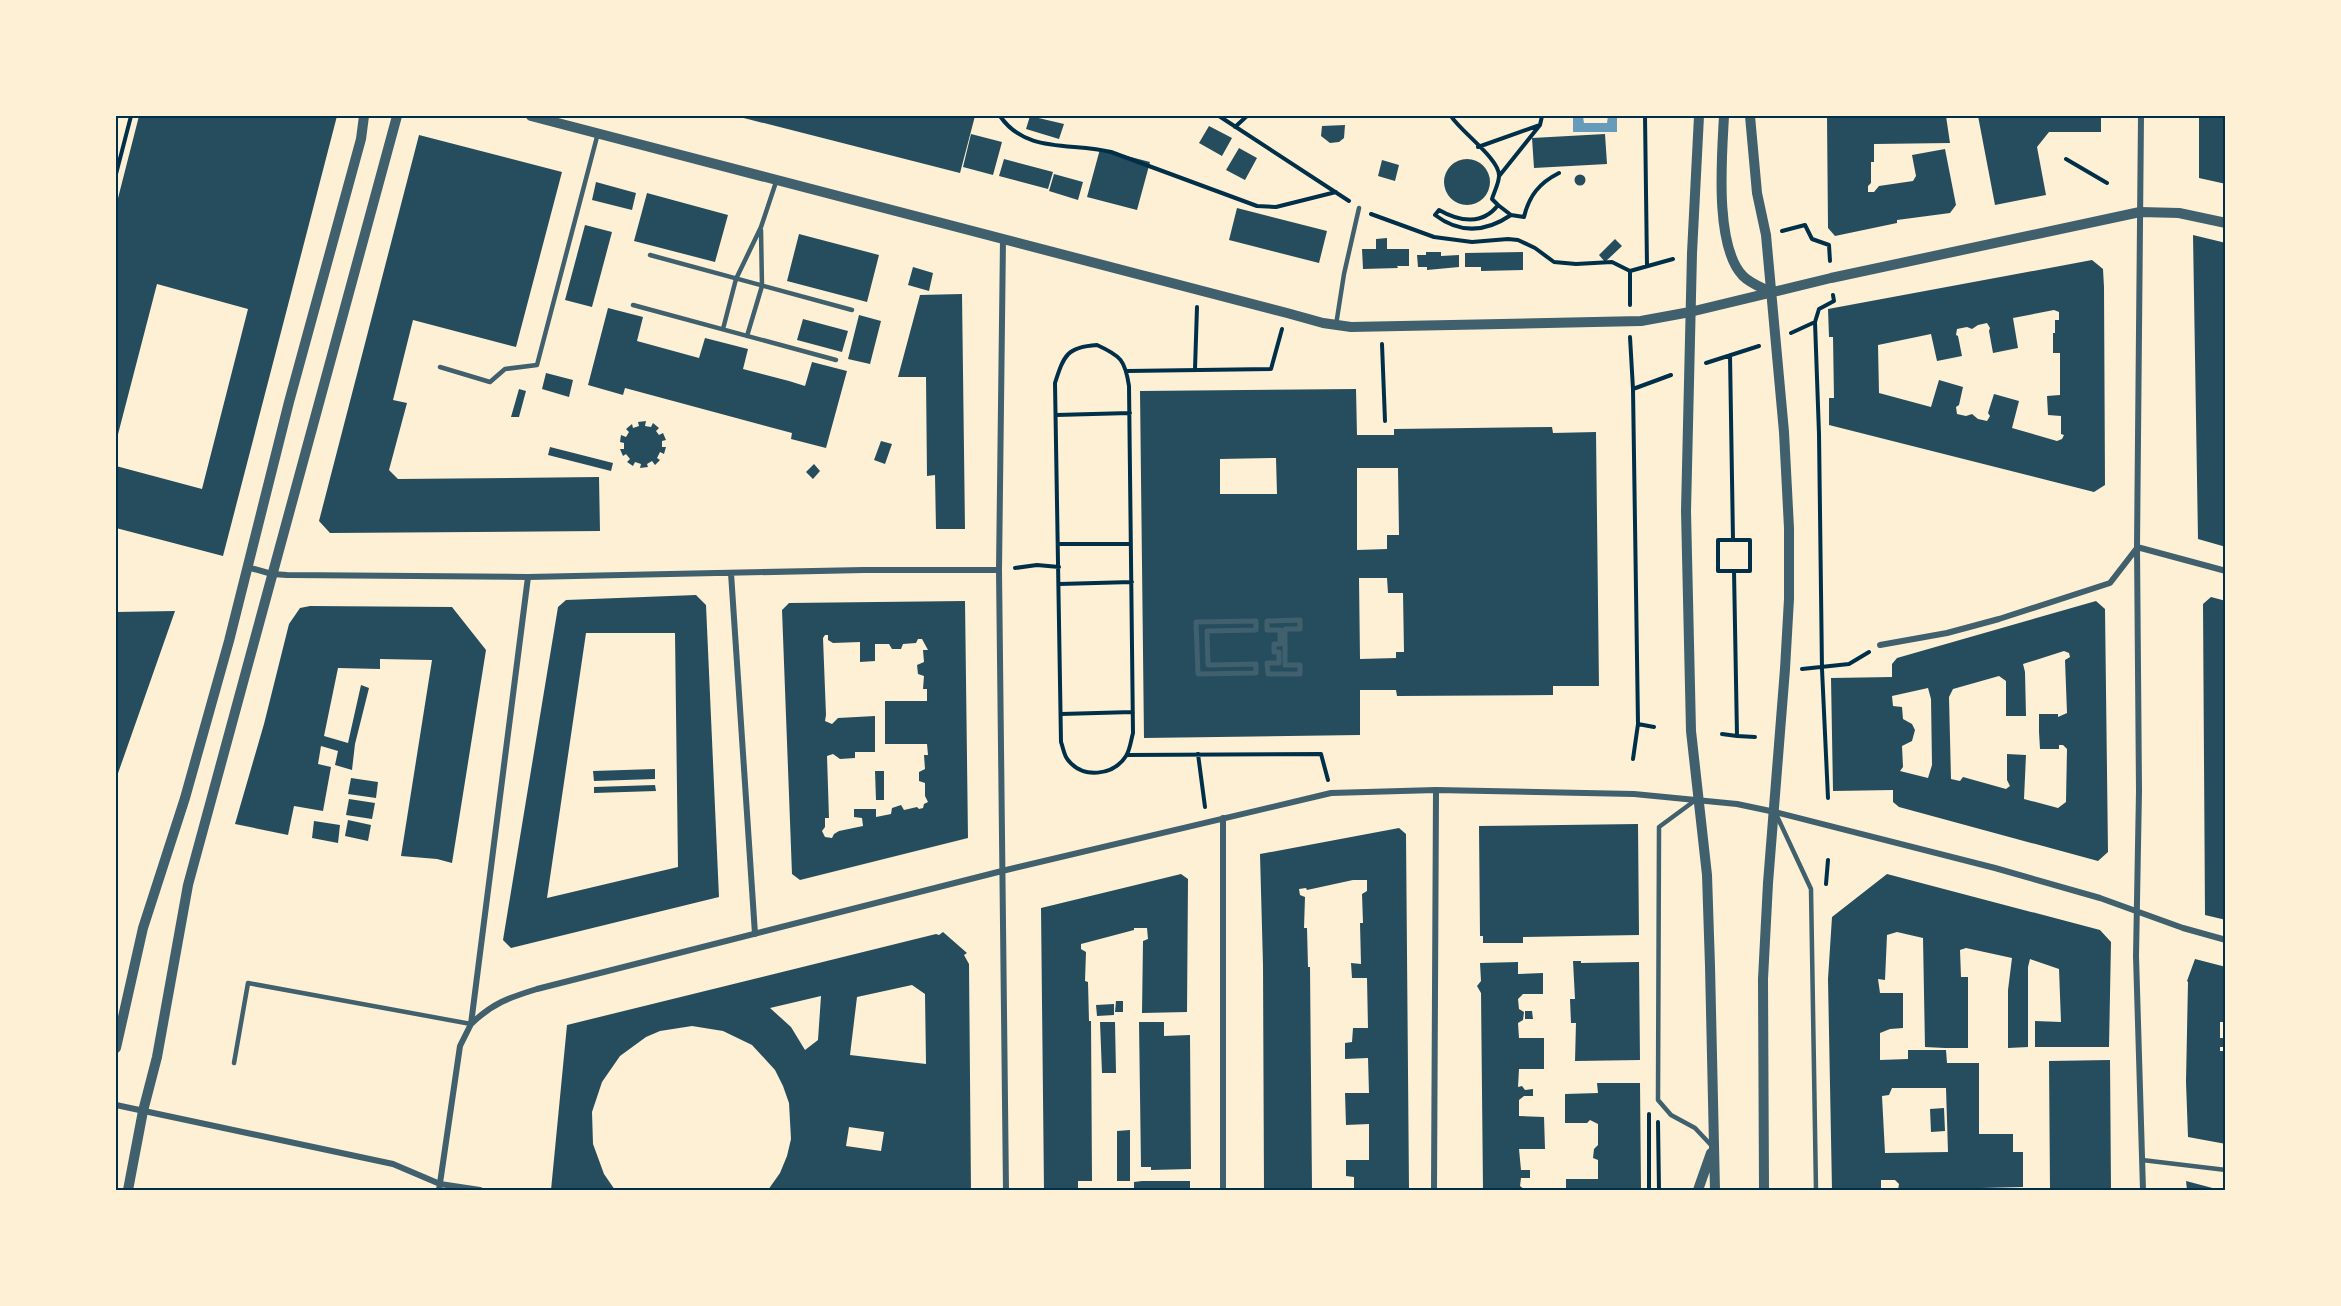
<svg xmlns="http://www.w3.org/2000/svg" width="2341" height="1306" viewBox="0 0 2341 1306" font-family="Mulish,sans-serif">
<rect width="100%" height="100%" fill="#fdf0d5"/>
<path fill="#669bbc" d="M1573 116H1583L1584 123H1607L1608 116H1617V132H1573Z"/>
<path fill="#264d5e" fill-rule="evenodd" d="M139 116H337L223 556 116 528V466L202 489 248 309 157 284 116 442V206Z
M736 116H975L960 173Z
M1030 116 1064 124 1059 139 1026 129Z
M1827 116H1946L1950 143 1874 144V162H1871V183L1868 186V192H1874L1879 186 1913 181 1916 176 1912 155 1945 149 1956 205 1950 213 1897 220V223L1835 236 1828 228Z
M1978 116H2101V132H2049L2037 147 2046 195 1995 205Z
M2199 116H2226V184L2199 178Z
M1345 125 1344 138 1339 142 1330 143 1321 136 1322 126Z
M1209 126 1232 138 1222 156 1199 143Z
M971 134 1002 142 993 175 963 167Z
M1605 134 1607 164 1534 168 1532 138Z
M419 135 562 172 516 347 413 320 393 400 407 403 389 470 398 479 599 477 600 531 330 533 319 521Z
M1239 148 1257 158 1245 180 1226 170Z
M1100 149 1150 162 1137 210 1087 197Z
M1004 159 1053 172 1048 189 999 176Z
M1444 182a23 23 0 1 1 46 0a23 23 0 1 1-46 0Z
M1382 160 1399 165 1395 181 1378 176Z
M1054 174 1083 182 1078 200 1049 191Z
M1574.5 180a5.5 5.5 0 1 1 11 0a5.5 5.5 0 1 1-11 0Z
M596 182 636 193 632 210 592 200Z
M647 193 728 215 715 262 634 241Z
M1237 208 1327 231 1319 263 1229 240Z
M585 225 612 232 592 307 565 300Z
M799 234 879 255 867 302 787 281Z
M2193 235 2226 243V547L2198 539Z
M1387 238V249H1409V266H1397L1398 268 1363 269 1362 249H1376V239Z
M1615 239 1622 246 1605 262 1599 255Z
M1426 252H1441V256L1459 255V267L1427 270V267H1418L1417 255H1426Z
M1523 252V270L1481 271V267H1465V253Z
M2092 260 2103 269 2104 287 2105 485 2094 492 1829 425V398H1834L1833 337H1829L1828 309ZM2054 310 2059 312V320H2055V333H2053V353H2060V395L2047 396 2048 415 2061 416V434L2064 435 2062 439 2057 441 2012 428 2019 401 1994 394 1988 413 1990 416 1987 421 1978 419 1972 414 1966 416 1957 414 1956 407 1959 405 1963 387 1939 380 1931 407 1879 393 1878 345 1931 334 1937 361 1962 356 1958 336 1956 335 1957 329 1967 327 1972 329 1978 325 1987 323 1990 328 1989 331 1993 353 2018 348 2013 318Z
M913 267 933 273 929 291 908 285Z
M962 294 965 529H936L935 475 927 476 926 377H898L920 295Z
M608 308 643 317 637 341 699 358 705 338 748 349 743 369 789 381 805 386 812 362 847 371 826 448 791 439 792 433 625 388 623 395 588 385Z
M859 315 881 321 870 364 848 359Z
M803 319 848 331 842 352 797 340Z
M546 373 573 380 569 397 542 389Z
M519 389 526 391 519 417H511Z
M1356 389 1357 435H1394V429L1552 427 1553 433 1596 432 1599 686H1553V695L1397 696 1396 690H1360V735L1144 738 1140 391ZM1276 458 1277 494H1220V459ZM1357 468H1398L1399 535H1387V549L1357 550ZM1359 578H1387L1388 593H1403L1404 652H1396V658L1360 659Z
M646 421 645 426 651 427 653 423 659 428 656 431 659 435 663 433 666 440 662 441V447H666L664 454 660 452 657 458 660 460 655 465 652 461 647 464 648 467 640 468 641 464 635 462 633 466 627 462 630 459 626 454 623 456 620 449H624V443L620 442 621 435 626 437 629 432 626 429 632 424 633 428 639 426 638 422Z
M881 441 892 444 885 464 874 460Z
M550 447 613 463 611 471 548 455Z
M814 464 820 471 813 479 806 472Z
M696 595 706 605 719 897 511 948 503 940 558 607 566 600ZM586 633H675L678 867 547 898Z
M2211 597 2226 601V920L2205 915 2203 604Z
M965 601 968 838 800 880 792 874 782 610 789 603ZM825 635H828V640L833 643 860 642V662L875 661V644H889L892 649H901L903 644 916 643 918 639H922L928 650H923L924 662 917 665 918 674 924 676 923 689H927V701H885V744H927L928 755H924L925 769 919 772V781L925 783V796L928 802 924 804 923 808 919 809 917 807 904 810 901 805 892 808 891 814 876 817V809H854V817L862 818 863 826 839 831 834 834 832 838 825 837 822 831 825 827V818H829L827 756 833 754 840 759 855 758V752H875V716L838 718 832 724 825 721 826 715 823 638Z
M2096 601 2105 609 2108 852 2098 861 1899 807 1893 802V790L1833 791 1831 678 1892 677V664L1897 658ZM2064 651 2069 653 2070 657 2065 660 2067 713 2058 717V714H2039V732L2040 749H2059V745H2063L2067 749 2066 802 2058 808 2024 799 2026 755 2007 754V780L2010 786 2006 789 1963 777 1960 781 1951 779 1949 697 1953 689 1999 676 2006 681V716H2026L2025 672 2023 664ZM1928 688 1931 699 1932 765 1928 778 1900 771 1903 767 1902 746 1912 741 1915 730 1912 724 1903 719 1902 707 1893 706 1892 696Z
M310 606 452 607 486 650 452 863 437 859 401 856 432 660 380 659V669L338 668 324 736 348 743 361 685 369 688 355 744 352 770 335 765 338 751 321 746 318 764 331 767 323 811 294 806 288 835 235 824 264 724 289 624 300 608Z
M175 611 116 779V612Z
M655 769V779L594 781 593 771Z
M875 771H884V800H876Z
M351 778 378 782 376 798 348 794Z
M655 785 656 791 594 793V787Z
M349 799 375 803 372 819 346 815Z
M348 820 371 825 368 841 345 836Z
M314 821 340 825 338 843 312 838Z
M1638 824 1639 935 1523 937V943H1483V936H1480L1479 826Z
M1399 828 1406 834 1409 1190H1354V1177L1346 1176V1160H1369V1124L1346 1125 1345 1093H1369L1368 1058 1345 1059V1043L1352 1042 1353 1028H1368L1367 978H1352L1351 963 1361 964 1360 923H1363L1362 894 1367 891V880H1353L1307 890 1306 888 1299 889 1300 895 1305 897 1304 928H1307L1308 967H1310L1312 1190H1264L1263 965 1260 854Z
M1181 874 1188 879 1187 1012 1142 1013 1143 941 1148 939 1147 928H1134V930L1081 944V949L1086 952 1085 981 1088 982 1089 1021H1091L1092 1181H1078V1190H1044L1041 908Z
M1887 874 2100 930 2111 942 2109 1047H2035V1021L2061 1022 2059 969 2030 959 2028 967V1047L2008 1048V990L2012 958 1966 948 1960 950 1961 977H1968V1048H1945L1925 1047 1923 938 1897 932 1887 935 1885 980 1878 979 1880 993H1903V1028L1890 1029 1880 1033V1060L1908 1059V1050H1946L1947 1063H1979V1134H2013V1152H2023V1187L1898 1190 1899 1184 1895 1180H1881V1190H1832L1828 979 1832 917ZM1892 1088H1946L1948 1152 1885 1153 1882 1096 1889 1095Z
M943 932 967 953 964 955 969 964 971 1190H768L780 1173 787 1156 791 1139 789 1103 783 1086 775 1070 752 1045 723 1031 692 1026 660 1031 646 1037 620 1056 602 1082 592 1112 593 1144 604 1174 615 1190H551L567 1025 936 934 939 935ZM912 985 925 994 926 1064 850 1055 857 997ZM821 996 818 1040 805 1050 791 1027 770 1008ZM849 1127 884 1132 881 1151 846 1146Z
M2195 959 2226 967V1022H2220V1038H2226V1047H2220V1051H2226V1144L2188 1137 2186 1082 2188 982 2187 981Z
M1573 961H1581V963L1639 962 1640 1060 1575 1061 1576 1023H1571L1570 999H1575Z
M1518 962V974L1543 973V994H1523L1518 999 1519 1009 1524 1012 1523 1020 1518 1023 1519 1038H1544V1069H1519L1518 1087 1522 1086 1525 1090 1533 1089V1096H1524L1519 1100V1116L1544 1117 1545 1149H1519L1521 1170H1530V1178H1521L1520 1186 1525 1190H1483L1481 993 1477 986 1481 981 1480 963Z
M1116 1001H1123V1012H1115Z
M1114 1004V1015L1097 1016 1096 1005Z
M1525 1011H1532L1533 1019H1525Z
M1100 1022H1115L1116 1073H1102Z
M1139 1022H1164V1036L1190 1035 1191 1169 1151 1170V1167H1141Z
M2110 1060 2111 1190H2050L2049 1061Z
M1597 1083H1640L1641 1190H1566V1179H1598V1160L1593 1158 1594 1149 1598 1145V1124L1590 1120 1587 1123H1565V1094L1598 1093Z
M1944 1108 1945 1131 1931 1132 1930 1109Z
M1130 1130V1181H1117V1131Z
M1142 1181H1190V1190H1134V1182Z
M2186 1181 2220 1190H2187Z"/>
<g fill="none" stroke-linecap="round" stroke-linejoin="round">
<path stroke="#003049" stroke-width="4" d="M1000 116C1026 154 1072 142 1111 152L1257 206 1276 207 1336 192
M1219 116 1349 201
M1451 116C1461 132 1500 159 1499 176 1499 183 1494 192 1492 199L1498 205C1483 225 1460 222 1439 210L1435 215C1460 234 1486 232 1511 215L1524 217C1529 196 1539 183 1559 173
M1645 116 1647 266
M1235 127 1247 116
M1478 147 1540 125
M2066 159 2107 183
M116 174 131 116
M1500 175 1540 125 1542 116
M1498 205 1511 215
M1371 214 1434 237 1472 242 1508 239 1518 240 1535 248 1554 262 1576 264 1612 262 1630 271
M1782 231 1805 225 1812 239 1829 245 1830 261
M1630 305V271L1673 259
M1791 333 1815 322
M1630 337 1633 389 1638 724 1633 759
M1382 344 1385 421
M1097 345C1121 356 1125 360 1129 386L1133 733C1131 740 1130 750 1126 756 1113 776 1083 779 1068 760 1064 756 1063 747 1061 742L1055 383C1064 355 1067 347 1097 345Z
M1730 355 1733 540
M1706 363 1759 346
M1195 369 1197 307
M1127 371 1271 369 1282 329
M1633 389 1671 375
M1056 415 1130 413
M1718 540H1750V571H1718Z
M1058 544H1131
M1015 568 1037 565 1059 567
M1734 571 1737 736 1755 737
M1059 584 1132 582
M1802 669 1849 664 1869 652
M1061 714 1133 712
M1638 724 1654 727
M1722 734 1737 736
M1198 754 1205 807
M1127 755 1321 754 1328 780
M1828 798 1822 669 1819 434 1815 322 1819 309 1834 301 1833 295
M1826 884 1828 860
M1649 1114V1190
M1658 1122 1659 1190"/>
<path stroke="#3f606c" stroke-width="4.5" d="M650 255 852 310
M633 305 836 360
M1336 325 1344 274 1359 208
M723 329 736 279 761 227 777 179
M747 336 762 286 761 230
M440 367 490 382 505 369 537 365 598 133
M1697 799 1659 827 1658 1100 1671 1115 1695 1128 1711 1145
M1776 814 1811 889 1816 1190
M234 1063 248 983 471 1024
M2142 1160 2226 1170"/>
<path stroke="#3f606c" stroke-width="5" d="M1300 620V629H1285V665H1300V674H1268L1267 663H1279V652H1274V644H1280V630H1267V621Z
M1256 621V630L1207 631 1208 665 1256 664V673L1198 674 1196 622Z"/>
<path stroke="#3f606c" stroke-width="6" d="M2141 116 2137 547 2139 791 2136 956 2143 1190
M1003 239 999 570 1006 1190
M2137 547 2226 571
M247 567 272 574 287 575 528 577 864 570H999
M731 573 755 934
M1880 645 1947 633 1999 619 2110 583 2137 548
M1223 818V1190
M471 1024C493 1003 508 998 537 989L1002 871 1331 793 1436 790 1634 794 1737 804 1775 812 1995 868 2100 898 2183 928 2226 940
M116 1105 393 1164 440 1184 480 1190
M439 1190 460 1046 471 1024 528 577
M1434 1190 1436 790"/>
<path stroke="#3f606c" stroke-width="10" d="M531 116 1287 313 1323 323 1351 327 1641 321 1690 312 1831 278 2140 212 2179 213 2226 223
M1699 116 1692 253 1686 511 1691 731 1707 875 1710 966 1715 1190
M1724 116C1722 155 1714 246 1743 276 1751 284 1761 287 1771 292
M1750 116 1757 193 1766 235 1784 432 1789 528V599L1785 669 1768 883 1763 979 1764 1190
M116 1048 143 928 185 798 229 641 289 402 361 139 364 116
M128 1190 143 1111 157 1057 188 885 397 116
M1698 1190 1711 1153"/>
</g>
<rect width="2341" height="1306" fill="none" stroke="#fdf0d5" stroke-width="234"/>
<rect x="117" y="117" width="2107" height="1072" fill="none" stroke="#003049" stroke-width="2"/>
</svg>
